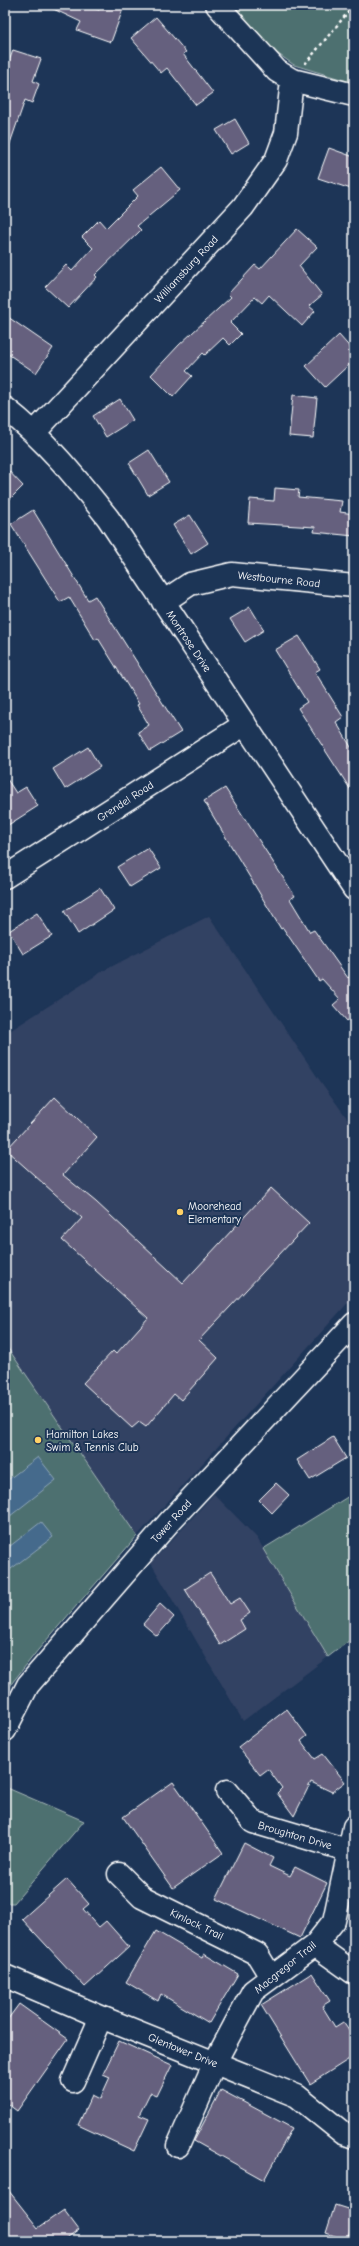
<svg xmlns="http://www.w3.org/2000/svg" width="359" height="2246" viewBox="0 0 359 2246" font-family="'Comic Neue',sans-serif">
<rect width="100%" height="100%" fill="#1d3557"/>
<filter id="ink" filterUnits="userSpaceOnUse"><feTurbulence type="fractalNoise" baseFrequency=".025" numOctaves="2"/><feDisplacementMap in="SourceGraphic" scale="8" xChannelSelector="R" yChannelSelector="G"/><feConvolveMatrix kernelMatrix="1 2 1 2 8 2 1 2 1" color-interpolation-filters="sRGB"/></filter>
<g filter="url(#ink)">
<path fill="#334263" d="M209 916 318 1078 354 1128V1296L137 1536 5 1344V1034L103 971Z
M214 1494 257 1538 328 1657 243 1721 151 1563Z"/>
<path fill="#4d6f6f" stroke="#a6b7b7" d="M229 5H354V83L294 65 274 51Z
M5 1344 137 1536 38 1650 12 1683 5 1697Z
M354 1493V1637L328 1657 263 1549Z
M5 1787 84 1821 14 1903H5Z"/>
<path fill="#446b8c" stroke="#8fa6ba" d="M38 1457 56 1480 5 1520V1482Z
M41 1522 53 1537 7 1572 5 1569V1550Z"/>
<path fill="#65617e" stroke="#fff" d="M45 5H85L99 10 101 5H113L123 9 111 42 77 30 81 22Z
M156 17 186 52 183 54 213 93 196 105 167 68 161 73 131 38Z
M13 50 41 59 33 81 39 84 32 103 25 100 7 152H5V73Z
M235 119 249 143 231 154 216 130Z
M329 148 354 157V190L318 178Z
M161 167 180 190 137 226 141 230 95 275 97 277 68 308 45 287 66 265 72 271 93 248 82 237 99 220 106 228 138 196 133 190Z
M297 229 317 247 299 266 322 295 309 306 315 311 302 326 269 295 262 303 255 297 230 323 241 334 230 345 223 338 205 355 203 353 186 371 192 376 173 397 151 375 179 345 231 297 228 294 255 265 260 269Z
M5 315 53 348 36 373 5 352Z
M339 335 354 352V360L325 387 306 366Z
M293 395 317 398 313 438 289 436Z
M120 399 133 420 106 437 93 416Z
M149 450 169 482 148 495 129 463Z
M5 467 23 486 5 504Z
M275 488 299 490 298 497 342 501 340 512 354 514V536L314 532 315 527 248 523 250 499 274 501Z
M33 510 88 600 95 596 181 732 150 751 138 732 149 725 137 705 139 704 98 638 95 640 69 597 60 602 11 524Z
M190 515 208 543 191 554 173 525Z
M250 607 264 630 245 642 230 619Z
M299 636 320 669 315 672 343 717 336 722 354 752V795L298 708 307 702 275 650Z
M88 747 100 767 65 789 53 769Z
M5 776 16 793 26 787 38 806 5 827Z
M225 788 295 896 290 899 310 932 314 930 348 978 354 973V1015L347 1021 333 1005 340 999 322 979 319 981 283 928 281 929 204 801Z
M148 848 161 868 130 887 117 867Z
M100 888 114 910 78 934 64 911Z
M37 913 52 936 23 954 9 931Z
M55 1097 97 1137 63 1175 96 1202 183 1283 271 1188 309 1223 199 1340 218 1358 181 1400 174 1394 146 1427 139 1422 132 1428 83 1383 113 1351 116 1354 148 1318 62 1240 82 1218 6 1150Z
M333 1437 346 1458 310 1480 297 1460Z
M276 1483 289 1495 272 1513 259 1500Z
M210 1573 230 1604 240 1598 250 1613 240 1620 245 1629 220 1645 185 1589Z
M160 1604 174 1617 157 1636 143 1624Z
M287 1709 307 1736 301 1741 315 1759 323 1754 345 1782 332 1792 311 1782 294 1816 277 1793 282 1788 268 1769 260 1775 238 1747Z
M173 1782 223 1853 173 1888 123 1817Z
M244 1843 273 1858 269 1866 290 1876 295 1867 327 1883 300 1938 216 1899Z
M67 1879 89 1904 83 1909 99 1927 106 1921 129 1947 85 1987 22 1919Z
M156 1931 202 1958 204 1954 238 1974 209 2023 161 1994 158 2001 126 1982Z
M312 1973 330 2001 322 2006 335 2027 343 2022 354 2038V2056L310 2084 261 2005Z
M19 2004 68 2039 17 2111 5 2102V2023Z
M119 2041 172 2065 157 2096 150 2093 139 2115 149 2119 134 2151 78 2125 92 2095 100 2099 110 2077 103 2074Z
M221 2090 292 2128 264 2180 194 2141Z
M5 2186 38 2228 64 2210 79 2230 64 2241H12L5 2233Z
M335 2205 354 2211V2219L347 2240 326 2233Z"/>
<g fill="none" stroke-linecap="round" stroke-linejoin="round">
<defs>
<path id="minor" d="M217 5 277 71 292 80 354 95
M5 408C45 439 77 479 108 518L354 889
M34 433 243 207 276 160 286 133 292 80
M163 602 190 584 232 574 354 586
M5 877 245 724
M5 1730 28 1685 171 1520 354 1324
M227 1791 253 1822 354 1852
M119 1874 142 1897 257 1954 271 1977
M315 1945 354 1973
M5 1976 101 2017 297 2096 343 2133 354 2137
M73 2081 101 2017
M178 2146 215 2062 253 1991 315 1945 334 1921 354 1827"/>
</defs>
<use href="#minor" stroke="#fff" stroke-width="25"/>
<path stroke="#fff" stroke-width="2.5" stroke-dasharray="3 3" stroke-linecap="butt" d="M305 64 354 5"/>
<use href="#minor" stroke="#1d3557" stroke-width="22"/>
</g>
</g>
<g fill="#ffd166" stroke="#1d3557" stroke-width="1.5">
<circle cx="180" cy="1212" r="4"/>
<circle cx="38" cy="1440" r="4"/>
</g>
<g text-anchor="middle" stroke-width="4" stroke-linejoin="round" paint-order="stroke">
<g font-size="11" fill="#fff" stroke="#1d3557">
<text transform="translate(186 269) rotate(-47)" y="4">Williamsburg Road</text>
<text transform="translate(279 579) rotate(6)" y="4">Westbourne Road</text>
<text transform="translate(189 641) rotate(56)" y="4">Montrose Drive</text>
<text transform="translate(125 801) rotate(-33)" y="4">Grendel Road</text>
<text transform="translate(171 1521) rotate(-48)" y="4">Tower Road</text>
<text transform="translate(295 1835) rotate(16)" y="4">Broughton Drive</text>
<text transform="translate(197 1924) rotate(26)" y="4">Kinlock Trail</text>
<text transform="translate(285 1967) rotate(-39)" y="4">Macgregor Trail</text>
<text transform="translate(183 2050) rotate(22)" y="4">Glentower Drive</text>
</g>
<g font-size="11" fill="#fff" stroke="#1d3557" text-anchor="start">
<text x="188" y="1210">Moorehead<tspan x="188" dy="13">Elementary</tspan></text>
<text x="46" y="1438">Hamilton Lakes<tspan x="46" dy="13">Swim &amp; Tennis Club</tspan></text>
</g>
</g>
<rect width="359" height="2246" fill="none" stroke="#1d3557" stroke-width="20"/>
<rect x="10" y="10" width="339" height="2226" fill="none" stroke="#fff" stroke-width="1.5" filter="url(#ink)"/>
</svg>
